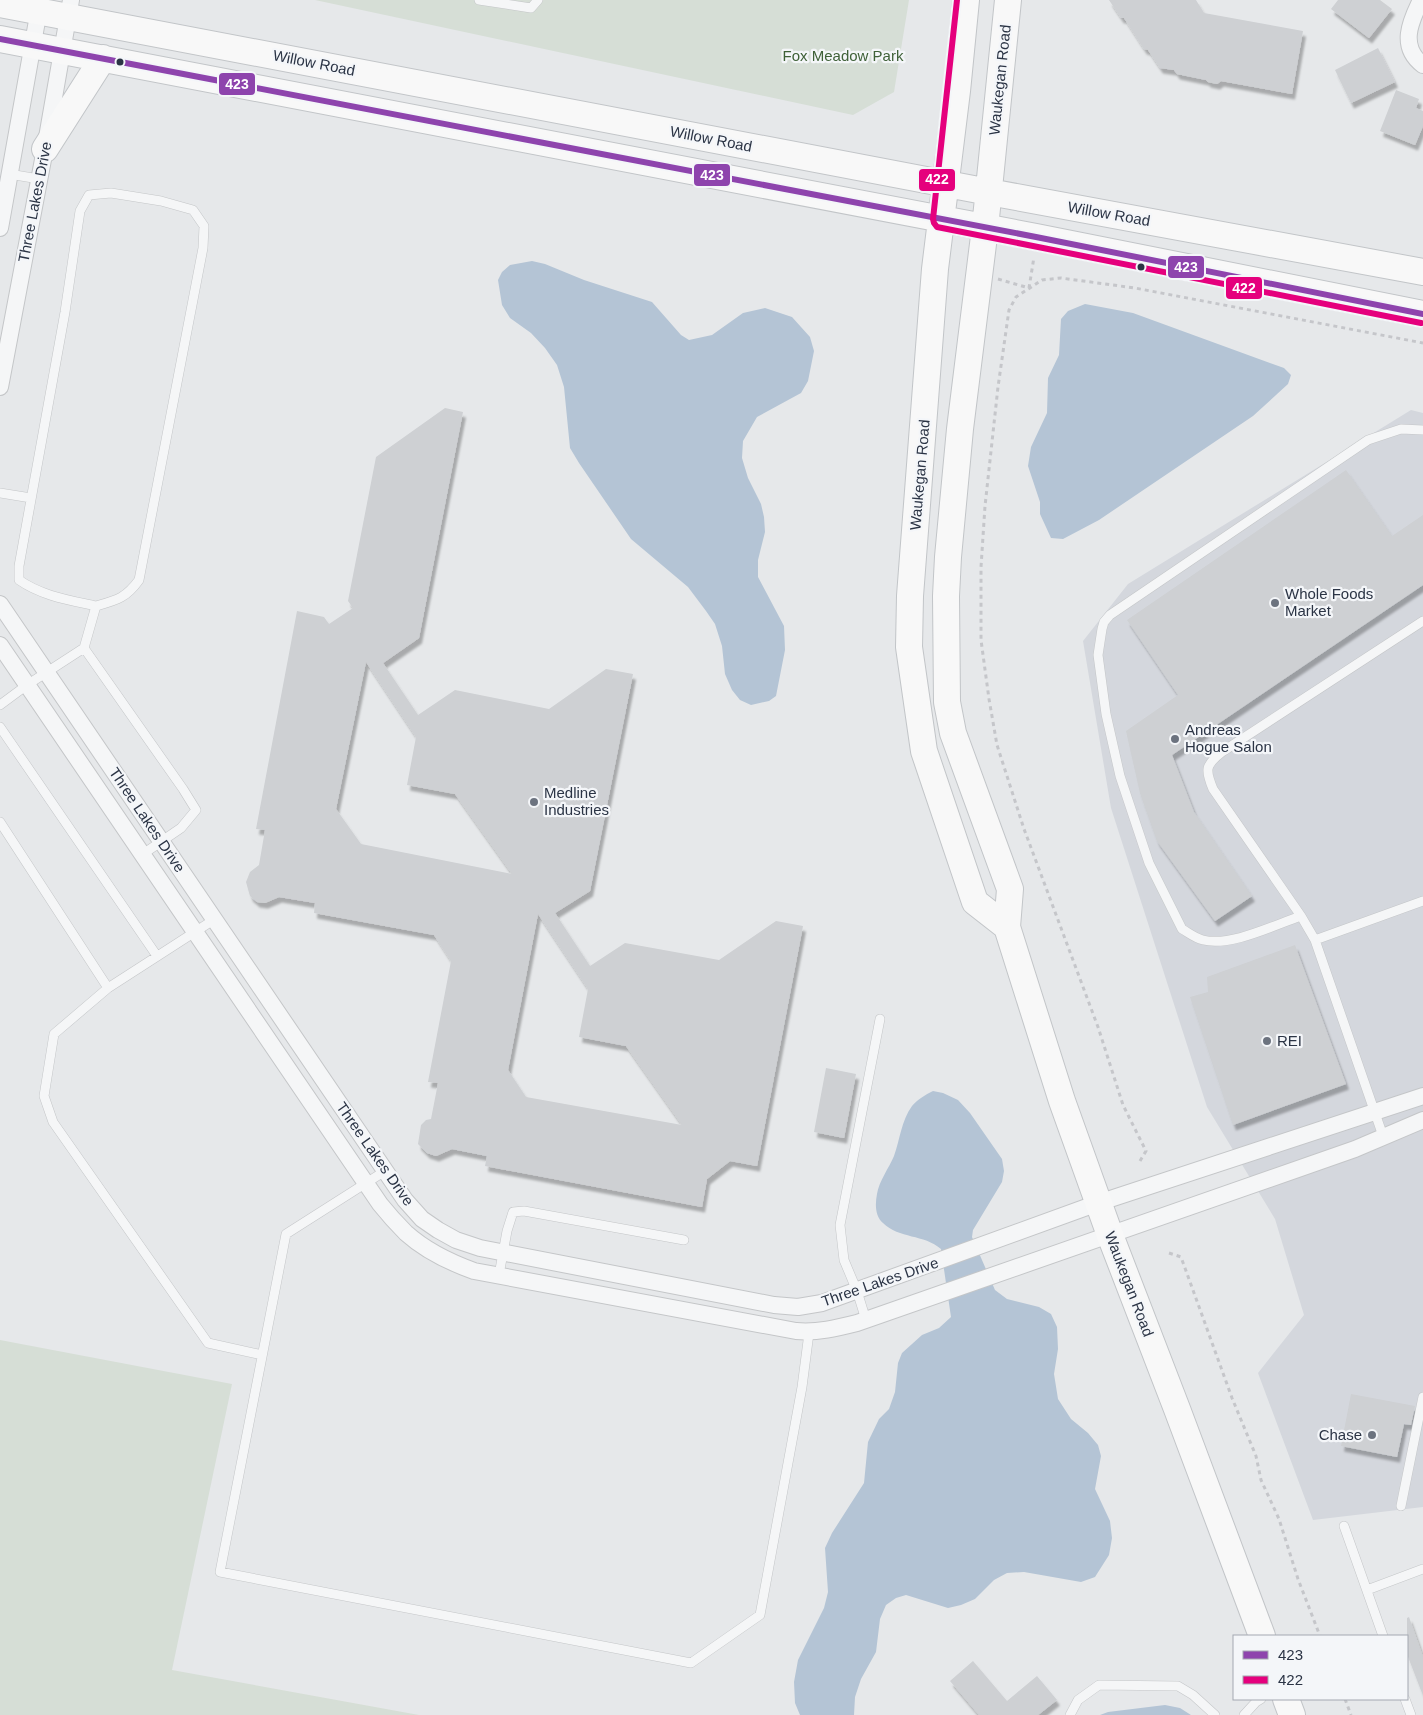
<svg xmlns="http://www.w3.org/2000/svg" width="1423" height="1715" viewBox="0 0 1423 1715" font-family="Arial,sans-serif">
<defs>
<filter id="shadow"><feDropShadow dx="3" dy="5.5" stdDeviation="1" flood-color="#0004"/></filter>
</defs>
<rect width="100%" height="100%" fill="#e6e8ea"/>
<path fill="#d4d7dd" d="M1411 410 1423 413V1507L1313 1520 1258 1373 1304 1315 1275 1219 1207 1107 1111 808 1083 641 1128 584Z"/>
<path fill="#d6ded6" d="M315 0H909L894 92 853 115Z
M0 1340 232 1384 172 1670 419 1715H0Z"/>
<path fill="#b4c4d5" d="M532 261 545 264 584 280 652 302 681 335 689 340 712 335 743 313 765 308 792 317 810 337 814 351 808 381 801 393 757 417 743 441 742 458 748 478 761 504 764 517 765 532 758 560V577L784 626 785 650 776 696 769 701 751 705 740 700 732 690 725 674 722 646 715 624 706 611 688 587 631 539 579 463 570 448 564 387 557 365 545 348 531 333 510 318 502 305 498 280 502 272 510 265Z
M1085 304 1133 313 1284 368 1291 375 1288 384 1253 416 1099 520 1063 539 1051 538 1040 514V502L1028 466 1031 447 1047 413 1048 378 1059 355 1061 319 1068 311Z
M933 1091 943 1093 958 1100 970 1113 1002 1159 1004 1171 1002 1182 973 1230 972 1237 995 1290 1007 1299 1039 1307 1051 1314 1057 1327 1058 1349 1054 1374 1058 1399 1071 1419 1088 1433 1098 1445 1101 1456 1095 1489 1110 1521 1112 1538 1109 1555 1095 1577 1081 1582 1024 1572 1007 1573 994 1580 975 1599 961 1605 948 1608 906 1595 896 1598 886 1605 880 1619 876 1652 861 1679 855 1697 854 1715H800L795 1703 794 1682 798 1660 824 1608 828 1592 825 1548 832 1533 864 1483 868 1442 879 1419 889 1409 895 1392 898 1363 902 1353 922 1335 939 1328 951 1317 941 1249C924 1234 899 1239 883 1223 875 1216 875 1204 877 1194 879 1181 889 1168 894 1156 900 1140 901 1121 912 1106 918 1099 925 1095 933 1091Z
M1165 1705 1180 1708 1191 1715H1100L1108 1712Z"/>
<path fill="#ced0d3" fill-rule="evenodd" filter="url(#shadow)" d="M1109 0H1196L1204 13 1303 31 1292 94 1221 81 1217 84 1208 82 1206 80 1177 74 1174 70 1160 68 1148 50 1144 49 1124 18H1121Z
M1338 0H1380L1392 9 1369 38 1331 9Z
M1378 48 1395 82 1351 103 1335 70Z
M1396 90 1419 99 1416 108 1423 111V126L1415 145 1380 131Z
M445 408 463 412 419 638 383 663 418 715 455 690 549 709 606 669 633 674 590 891 555 913 590 966 625 943 719 960 776 921 803 926 757 1166 730 1161 707 1179 702 1207 485 1166 487 1156 452 1149 436 1156 427 1153 418 1144 421 1125 426 1120 431 1119 438 1083 428 1082 451 961 434 935 314 913 315 903 279 897 265 903 257 902 250 896 246 882 250 872 259 865 265 830 256 829 297 611 324 617 329 624 353 608 348 601 376 457ZM366 662 416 737 407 785 455 794 512 874 361 844 336 809ZM538 914 588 989 579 1037 626 1046 682 1125 526 1097 508 1070Z
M1346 470 1392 536 1423 515V585L1172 755 1194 812 1252 896 1215 921 1157 841 1140 793 1126 731 1178 695 1127 620Z
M1295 945 1346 1084 1233 1125 1190 997 1208 992 1207 977Z
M826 1068 856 1074 844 1138 814 1132Z
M1351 1394 1415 1406 1411 1425 1404 1424 1397 1457 1341 1446Z
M1409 1617 1423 1657V1693H1422L1407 1654V1618Z
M973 1661 1007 1701 1037 1676 1057 1700 1038 1715H979L950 1681Z"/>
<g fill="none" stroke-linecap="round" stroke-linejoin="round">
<defs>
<path id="service" d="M479 0 531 8 538 0
M9 174 39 179
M0 493 31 498
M84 648 183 789 196 810 181 828 143 854
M0 705 27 685 84 648 96 606C117 600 126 598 139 580L203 248 204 226 193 210 161 201 111 193 89 195 80 211 65 312 19 566V580C42 596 69 600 96 606
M0 727 157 956
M0 822 108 988 54 1034 44 1096 53 1122 208 1343 262 1355
M1301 916C1274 925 1231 947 1203 940 1195 938 1189 933 1182 929L1149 863 1120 776 1106 714 1098 655 1102 629 1104 622 1110 615 1368 440 1401 429 1423 430
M1315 940 1423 901
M108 988 215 919
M1383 1136 1315 940 1301 916 1213 789C1205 770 1205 765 1222 752L1423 621
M385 1171 286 1234 220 1572 691 1663 760 1615 802 1387 809 1333
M499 1275 507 1231 513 1212 524 1211 684 1240
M866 1320 857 1291 844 1260 840 1225 880 1019
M1401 1506 1423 1397
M1344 1526 1383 1636
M1367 1590 1423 1569
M1405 1699 1411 1715
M1070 1715 1078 1700 1099 1685 1178 1686 1193 1695 1215 1715
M1244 1715 1256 1702 1261 1699"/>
<path id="minor" d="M1421 0C1410 22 1399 47 1423 65
M0 228 40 4
M0 387 45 149 71 0
M0 604 405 1200 422 1219 438 1230 456 1240 480 1248 774 1305 798 1307 822 1303 1098 1203 1423 1096
M0 645 380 1204C388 1214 397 1224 406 1233 426 1251 449 1262 474 1271L796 1331C817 1333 837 1328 857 1323L1355 1149 1423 1120"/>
<path id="primary" d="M966 0 957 91 935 269 910 596 909 647 924 751 975 902 1007 927
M1008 0 985 228 960 429 948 557 946 596 947 702 953 733 1010 889 1007 927 1062 1101 1110 1235 1177 1409 1262 1636
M0 4 989 192 1423 272
M0 39 1036 237 1423 314
M45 149 103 58
M1286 1699 1292 1715"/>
</defs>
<use href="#service" stroke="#c4c6c8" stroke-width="10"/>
<use href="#minor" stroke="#c4c6c8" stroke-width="18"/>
<use href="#primary" stroke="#c2c5c8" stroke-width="28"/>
<path stroke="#c5c6ca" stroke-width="3" stroke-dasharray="4 4" stroke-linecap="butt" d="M998 279 1029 288 1034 257
M1140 1161 1146 1151 1123 1105 1098 1027 1024 829 997 745 989 699 981 640V567L985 506 998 387 1009 310 1016 297 1042 280 1061 278 1135 288 1423 343
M1169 1253 1181 1257 1232 1398 1256 1456 1261 1480 1279 1519 1298 1579 1320 1636
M1345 1699 1351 1715"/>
<use href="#service" stroke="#f5f6f7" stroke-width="9"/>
<use href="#minor" stroke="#f5f6f7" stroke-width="16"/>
<use href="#primary" stroke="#f8f8f8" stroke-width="26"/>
<defs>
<path id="bus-1" d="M0 39 1036 237 1423 314"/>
<path id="bus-2" d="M957 0 933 219 934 223 937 227 1421 323"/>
</defs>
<use href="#bus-1" stroke="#f4f6f9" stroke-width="10"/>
<use href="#bus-2" stroke="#f4f6f9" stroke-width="10"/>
<use href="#bus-1" stroke="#8e44ad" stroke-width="6"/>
<use href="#bus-2" stroke="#e5007d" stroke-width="6"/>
</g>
<g fill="#2b3445" stroke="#f4f6f9" stroke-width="2">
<circle cx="120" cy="62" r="4.5"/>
<circle cx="1141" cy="267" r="4.5"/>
</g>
<g fill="#6c737f" stroke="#f4f6f9" stroke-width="2">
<circle cx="1275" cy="603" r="5"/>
<circle cx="1175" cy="739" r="5"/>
<circle cx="534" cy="802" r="5"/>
<circle cx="1267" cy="1041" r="5"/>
<circle cx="1372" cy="1435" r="5"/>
</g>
<g text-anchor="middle" stroke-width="4.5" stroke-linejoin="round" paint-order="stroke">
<g font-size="15" fill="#3f6138" stroke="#f4f6f9">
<text x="843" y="61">Fox Meadow Park</text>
</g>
<g font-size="15" fill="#2b3445" stroke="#f4f6f9">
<text transform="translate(314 63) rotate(11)" y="5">Willow Road</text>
<text transform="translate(1000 80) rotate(-84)" y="5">Waukegan Road</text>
<text transform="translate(711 139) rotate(11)" y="5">Willow Road</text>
<text transform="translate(35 202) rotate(-79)" y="5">Three Lakes Drive</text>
<text transform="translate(1109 214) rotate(10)" y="5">Willow Road</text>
<text transform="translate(920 475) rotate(-85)" y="5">Waukegan Road</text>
<text transform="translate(147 820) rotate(56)" y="5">Three Lakes Drive</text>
<text transform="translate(375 1154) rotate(55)" y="5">Three Lakes Drive</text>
<text transform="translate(880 1282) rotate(-19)" y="5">Three Lakes Drive</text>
<text transform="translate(1129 1284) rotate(69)" y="5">Waukegan Road</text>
</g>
<g font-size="15" fill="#2b3445" stroke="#f4f6f9" text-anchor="start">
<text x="1285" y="599">Whole Foods<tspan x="1285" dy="17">Market</tspan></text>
<text x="1185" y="735">Andreas<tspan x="1185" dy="17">Hogue Salon</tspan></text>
<text x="544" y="798">Medline<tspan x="544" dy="17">Industries</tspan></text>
<text x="1277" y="1046">REI</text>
<text x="1362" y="1440" text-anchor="end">Chase</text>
</g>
</g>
<g stroke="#f4f6f9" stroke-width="2">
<rect x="218" y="72" width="38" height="24" rx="5" fill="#8e44ad"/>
<rect x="693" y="163" width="38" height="24" rx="5" fill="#8e44ad"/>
<rect x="918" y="168" width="38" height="24" rx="5" fill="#e5007d"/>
<rect x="1167" y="255" width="38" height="24" rx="5" fill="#8e44ad"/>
<rect x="1225" y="276" width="38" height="24" rx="5" fill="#e5007d"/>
</g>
<g font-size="14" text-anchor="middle" font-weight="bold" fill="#fff">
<text x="237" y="89">423</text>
<text x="712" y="180">423</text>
<text x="937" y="184">422</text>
<text x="1186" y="272">423</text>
<text x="1244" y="293">422</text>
</g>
<rect x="1233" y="1635" width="175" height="65" fill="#f4f6f9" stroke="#a4a8b1"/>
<rect x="1243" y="1651" width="25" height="8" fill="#8e44ad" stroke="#a4a8b1"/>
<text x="1278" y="1660" font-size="15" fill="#2b3445">423</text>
<rect x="1243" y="1676" width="25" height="8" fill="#e5007d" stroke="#a4a8b1"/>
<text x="1278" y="1685" font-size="15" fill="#2b3445">422</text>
</svg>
